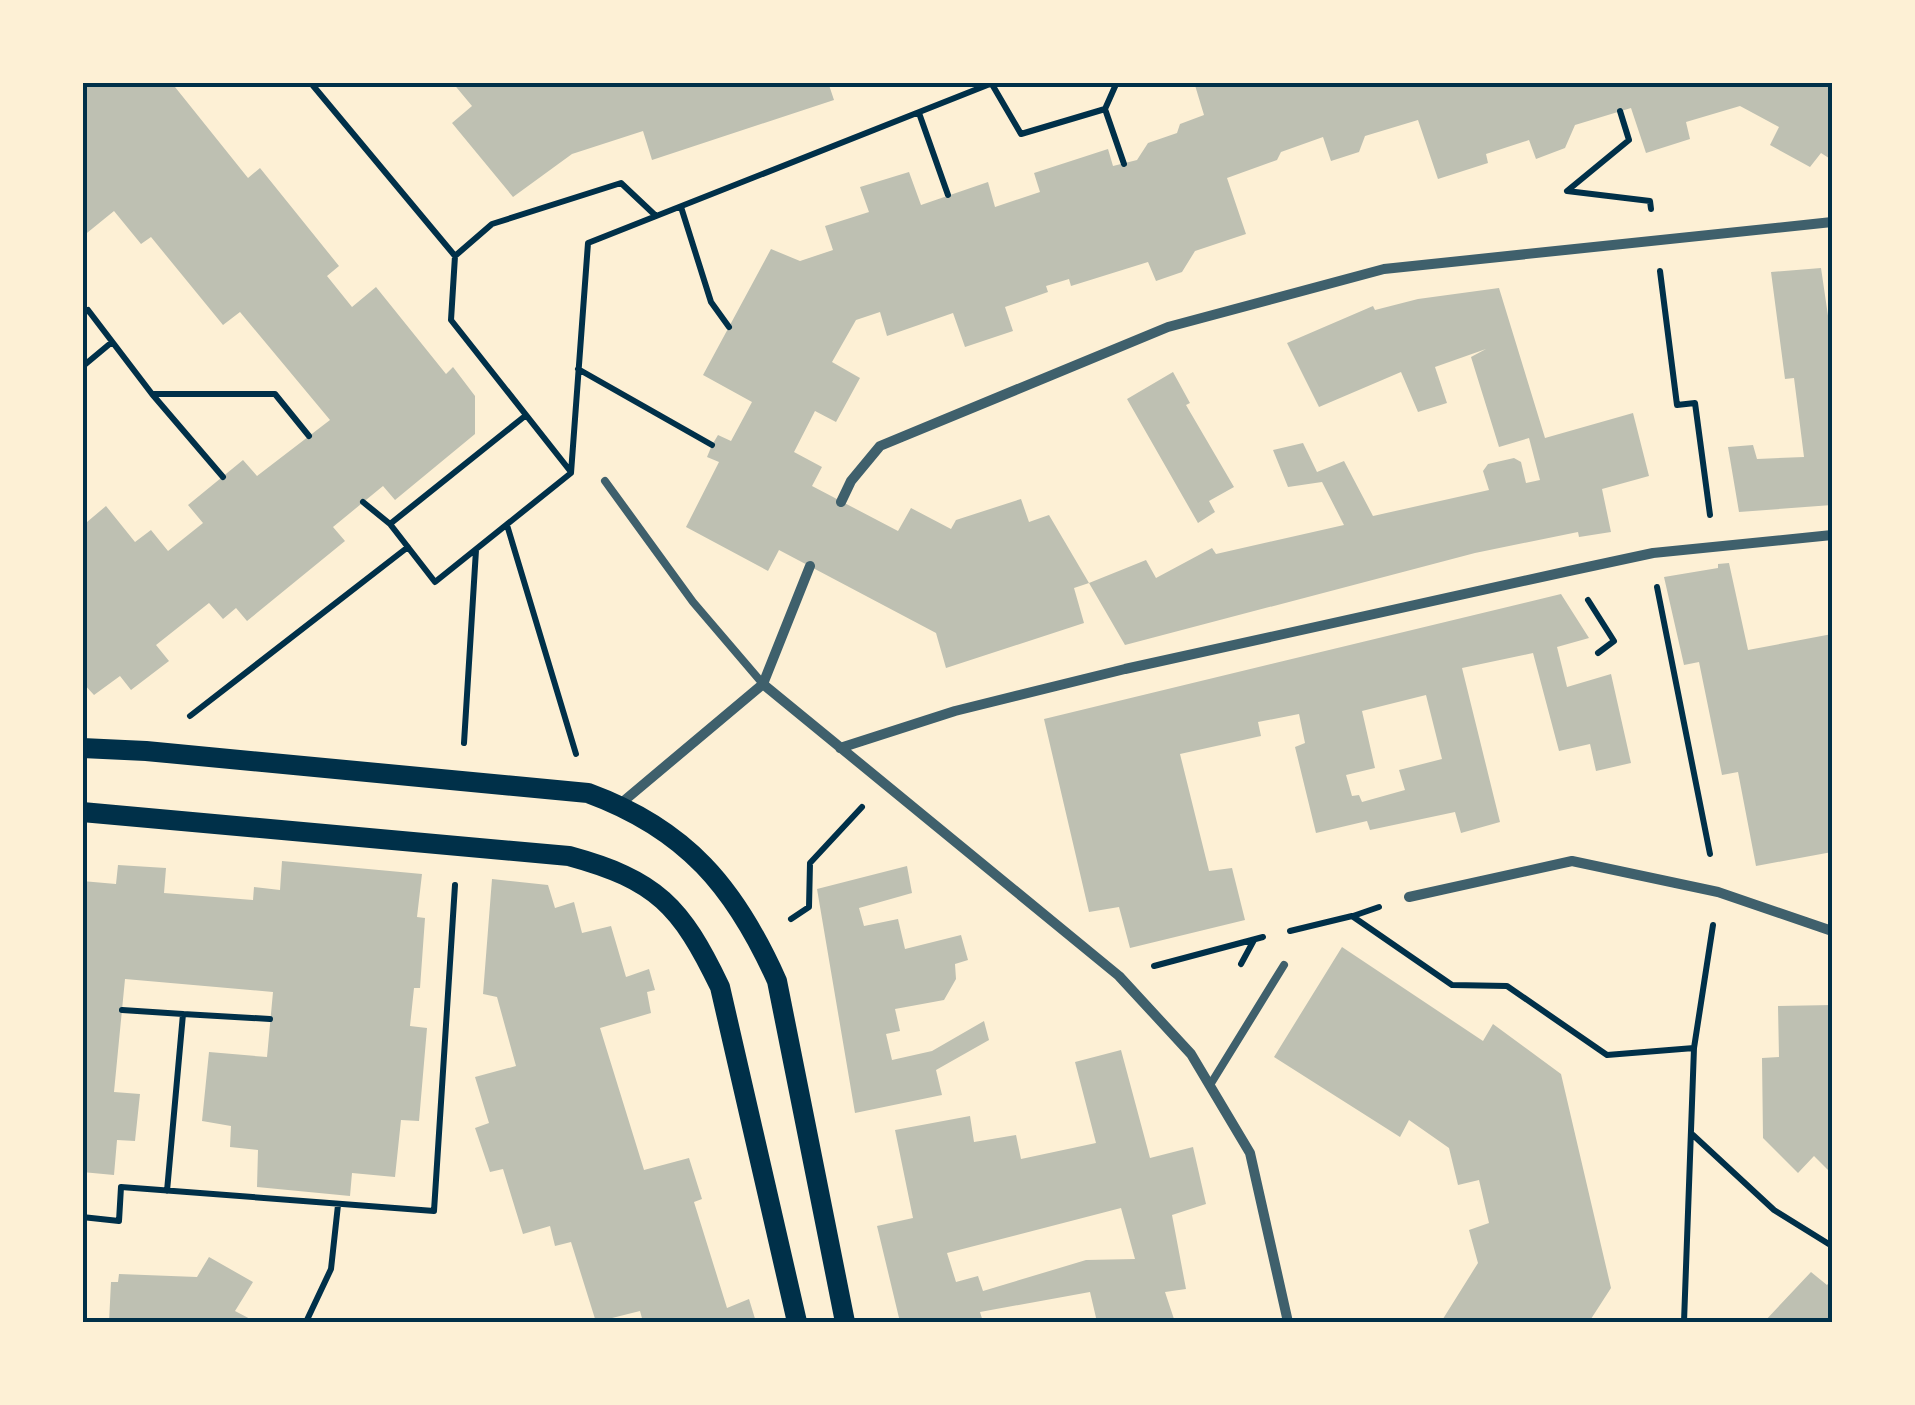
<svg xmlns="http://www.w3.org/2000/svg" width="1915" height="1405" viewBox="0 0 1915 1405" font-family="'Noto Sans',sans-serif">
<rect width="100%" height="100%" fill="#fdf0d5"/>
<path fill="#bec0b2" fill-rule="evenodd" d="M82 82H171L248 178 260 168 339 266 327 276 352 307 376 287 446 374 453 367 475 396V434L395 500 383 486 333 527 345 541 247 621 236 608 223 619 209 603 156 645 169 661 131 690 120 676 94 695 82 682V517L87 522 106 506 135 542 151 530 168 551 203 523 188 505 243 460 257 476 330 420 240 312 223 325 151 237 141 244 114 211 82 237Z
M452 82H828L834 100 652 160 643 131 572 154 513 197 452 123 472 106Z
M1194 82H1832V160L1821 153 1810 167 1770 145 1779 127 1740 106 1686 122 1690 139 1646 153 1631 108 1575 125 1565 148 1536 159 1529 140 1486 154 1488 163 1438 179 1418 120 1365 136 1359 152 1331 161 1323 137 1281 152 1277 160 1227 178 1246 234 1195 251 1182 272 1156 281 1148 262 1071 286 1069 279 1046 286 1048 292 1005 307 1013 331 965 347 953 313 887 336 880 312 856 320 832 362 860 378 836 422 815 411 794 452 822 467 812 486 898 531 911 508 951 529 956 520 1021 499 1029 522 1049 515 1089 583 1146 560 1156 578 1212 548 1216 554 1344 525 1322 482 1288 487 1273 450 1303 443 1317 472 1344 461 1373 516 1489 490 1483 471 1488 464 1514 458 1521 462 1526 483 1540 480 1529 438 1499 447 1471 357 1486 349 1435 367 1447 403 1418 412 1401 372 1319 407 1287 343 1373 306 1375 310 1418 299 1499 288 1545 438 1633 413 1649 476 1602 489 1611 532 1579 537 1578 532 1475 553 1125 645 1089 583 1074 588 1084 623 946 668 936 633 779 550 768 571 686 527 719 462 707 457 712 445 718 435 731 441 752 402 703 375 771 249 800 261 833 250 825 226 869 212 860 187 909 172 921 205 988 182 995 207 1040 192 1034 173 1108 149 1113 166 1137 160 1148 143 1177 133 1180 124 1204 115Z
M1821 268 1832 343V505L1739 512 1728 447 1753 445 1757 459 1804 457 1794 378 1785 379 1771 272Z
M1173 372 1190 403 1186 405 1234 487 1209 501 1215 512 1198 523 1127 399Z
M1729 563 1748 650 1832 634V852L1756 866 1738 772 1722 775 1699 662 1684 665 1664 577 1718 568V564Z
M1561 594 1589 638 1557 647 1567 687 1611 674 1631 763 1596 771 1590 744 1559 751 1533 653 1462 668 1500 822 1461 833 1455 812 1370 830 1367 821 1316 833 1295 747 1305 743 1299 714 1258 722 1261 736 1180 754 1209 871 1232 868 1245 920 1130 948 1119 907 1089 912 1044 719ZM1426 695 1442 759 1399 770 1405 790 1362 802 1359 795 1352 796 1346 775 1375 768 1362 711Z
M282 861 422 874 417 917 425 918 420 988H414L410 1026 427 1028 419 1121 401 1120 395 1177 352 1173 350 1196 257 1187 258 1150 230 1147 231 1126 202 1121 209 1052 267 1057 273 992 125 979 114 1092 140 1094 135 1141 117 1140 114 1175 82 1172V881L116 884 118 865 166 868 164 893 253 900 254 887 280 890Z
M907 866 912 893 859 908 864 926 898 919 905 949 961 935 968 960 955 964 956 979 944 1000 895 1009 900 1031 886 1034 892 1060 932 1051 984 1021 989 1040 936 1070 942 1095 855 1113 817 889Z
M492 879 548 885 555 908 574 902 582 933 611 926 626 977 649 969 655 990 647 992 651 1013 600 1028 644 1170 689 1158 702 1199 694 1202 727 1308 749 1299 756 1322H643L640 1311 596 1322 571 1242 555 1246 550 1226 523 1234 503 1169 490 1172 475 1128 489 1123 475 1077 516 1066 497 997 483 994Z
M1342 947 1483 1041 1493 1024 1561 1074 1611 1288 1589 1322H1441L1478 1263 1469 1230 1489 1223 1479 1180 1458 1185 1449 1148 1409 1120 1400 1137 1274 1057Z
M1832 1005V1174L1814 1156 1798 1173 1763 1138 1762 1058 1779 1057 1778 1006Z
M1121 1050 1150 1158 1193 1147 1206 1204 1172 1215 1186 1289 1165 1292 1175 1322H1097L1090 1292 980 1312 983 1322H900L877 1226 913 1218 895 1130 970 1116 974 1142 1016 1135 1021 1159 1096 1143 1075 1062ZM1121 1208 1135 1259 1086 1260 983 1291 978 1276 956 1282 947 1253Z
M209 1257 253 1282 235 1311 256 1322H109L111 1282H118L119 1274 197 1277Z
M1811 1272 1827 1285 1832 1279V1322H1764Z"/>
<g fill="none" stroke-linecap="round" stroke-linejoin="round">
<path stroke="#003049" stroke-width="6" d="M310 82 455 256 451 320 571 472
M993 86 1021 134 1105 109 1117 82
M1105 109 1124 164
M1620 111 1629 140 1567 191 1650 201 1651 209
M919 113 948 195
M681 207 711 302 729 327
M455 256 492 224 621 183 656 216
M1660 271 1677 405 1695 403 1710 515
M82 314 88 310 152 394 223 477
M82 367 112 342
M578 369 712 445
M154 394H275L309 436
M525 416 390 524 435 582 571 473 588 243 995 82
M363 502 390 524
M507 525 576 754
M1657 587 1710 854
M1588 600 1614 641 1598 653
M190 716 408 547
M464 743 476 550
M1353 916 1379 907
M791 919 809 907 810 863 862 807
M1290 931 1352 916 1452 985 1507 986 1607 1055 1694 1048
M1241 964 1254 940
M1154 966 1263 937
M122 1010 183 1014 167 1191
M183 1014 270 1019
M1693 1135 1774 1210 1832 1246
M82 1217 119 1221 121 1187 434 1211 455 885
M306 1322 331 1269 338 1205
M1684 1322 1694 1048 1713 925"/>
<path stroke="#3f606c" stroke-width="8" d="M605 481 693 602 763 684
M1210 1085 1284 965"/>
<path stroke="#3f606c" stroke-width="10" d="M841 502 851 481 880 446 1168 327 1384 269 1832 222
M763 684 810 566
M840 748 955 711 1125 669 1569 571 1653 553 1832 535
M619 805 763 684 1119 976 1191 1054 1250 1153 1288 1322
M1409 897 1572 861 1718 892 1832 931"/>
<path stroke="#003049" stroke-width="20" d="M82 748 146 751 588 793C686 829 735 887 777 981L845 1322
M82 812 569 856C657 880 681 906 720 987L797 1322"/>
</g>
<rect width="1915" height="1405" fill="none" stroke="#fdf0d5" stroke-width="170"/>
<rect x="85" y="85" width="1745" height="1235" fill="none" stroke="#003049" stroke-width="4"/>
</svg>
